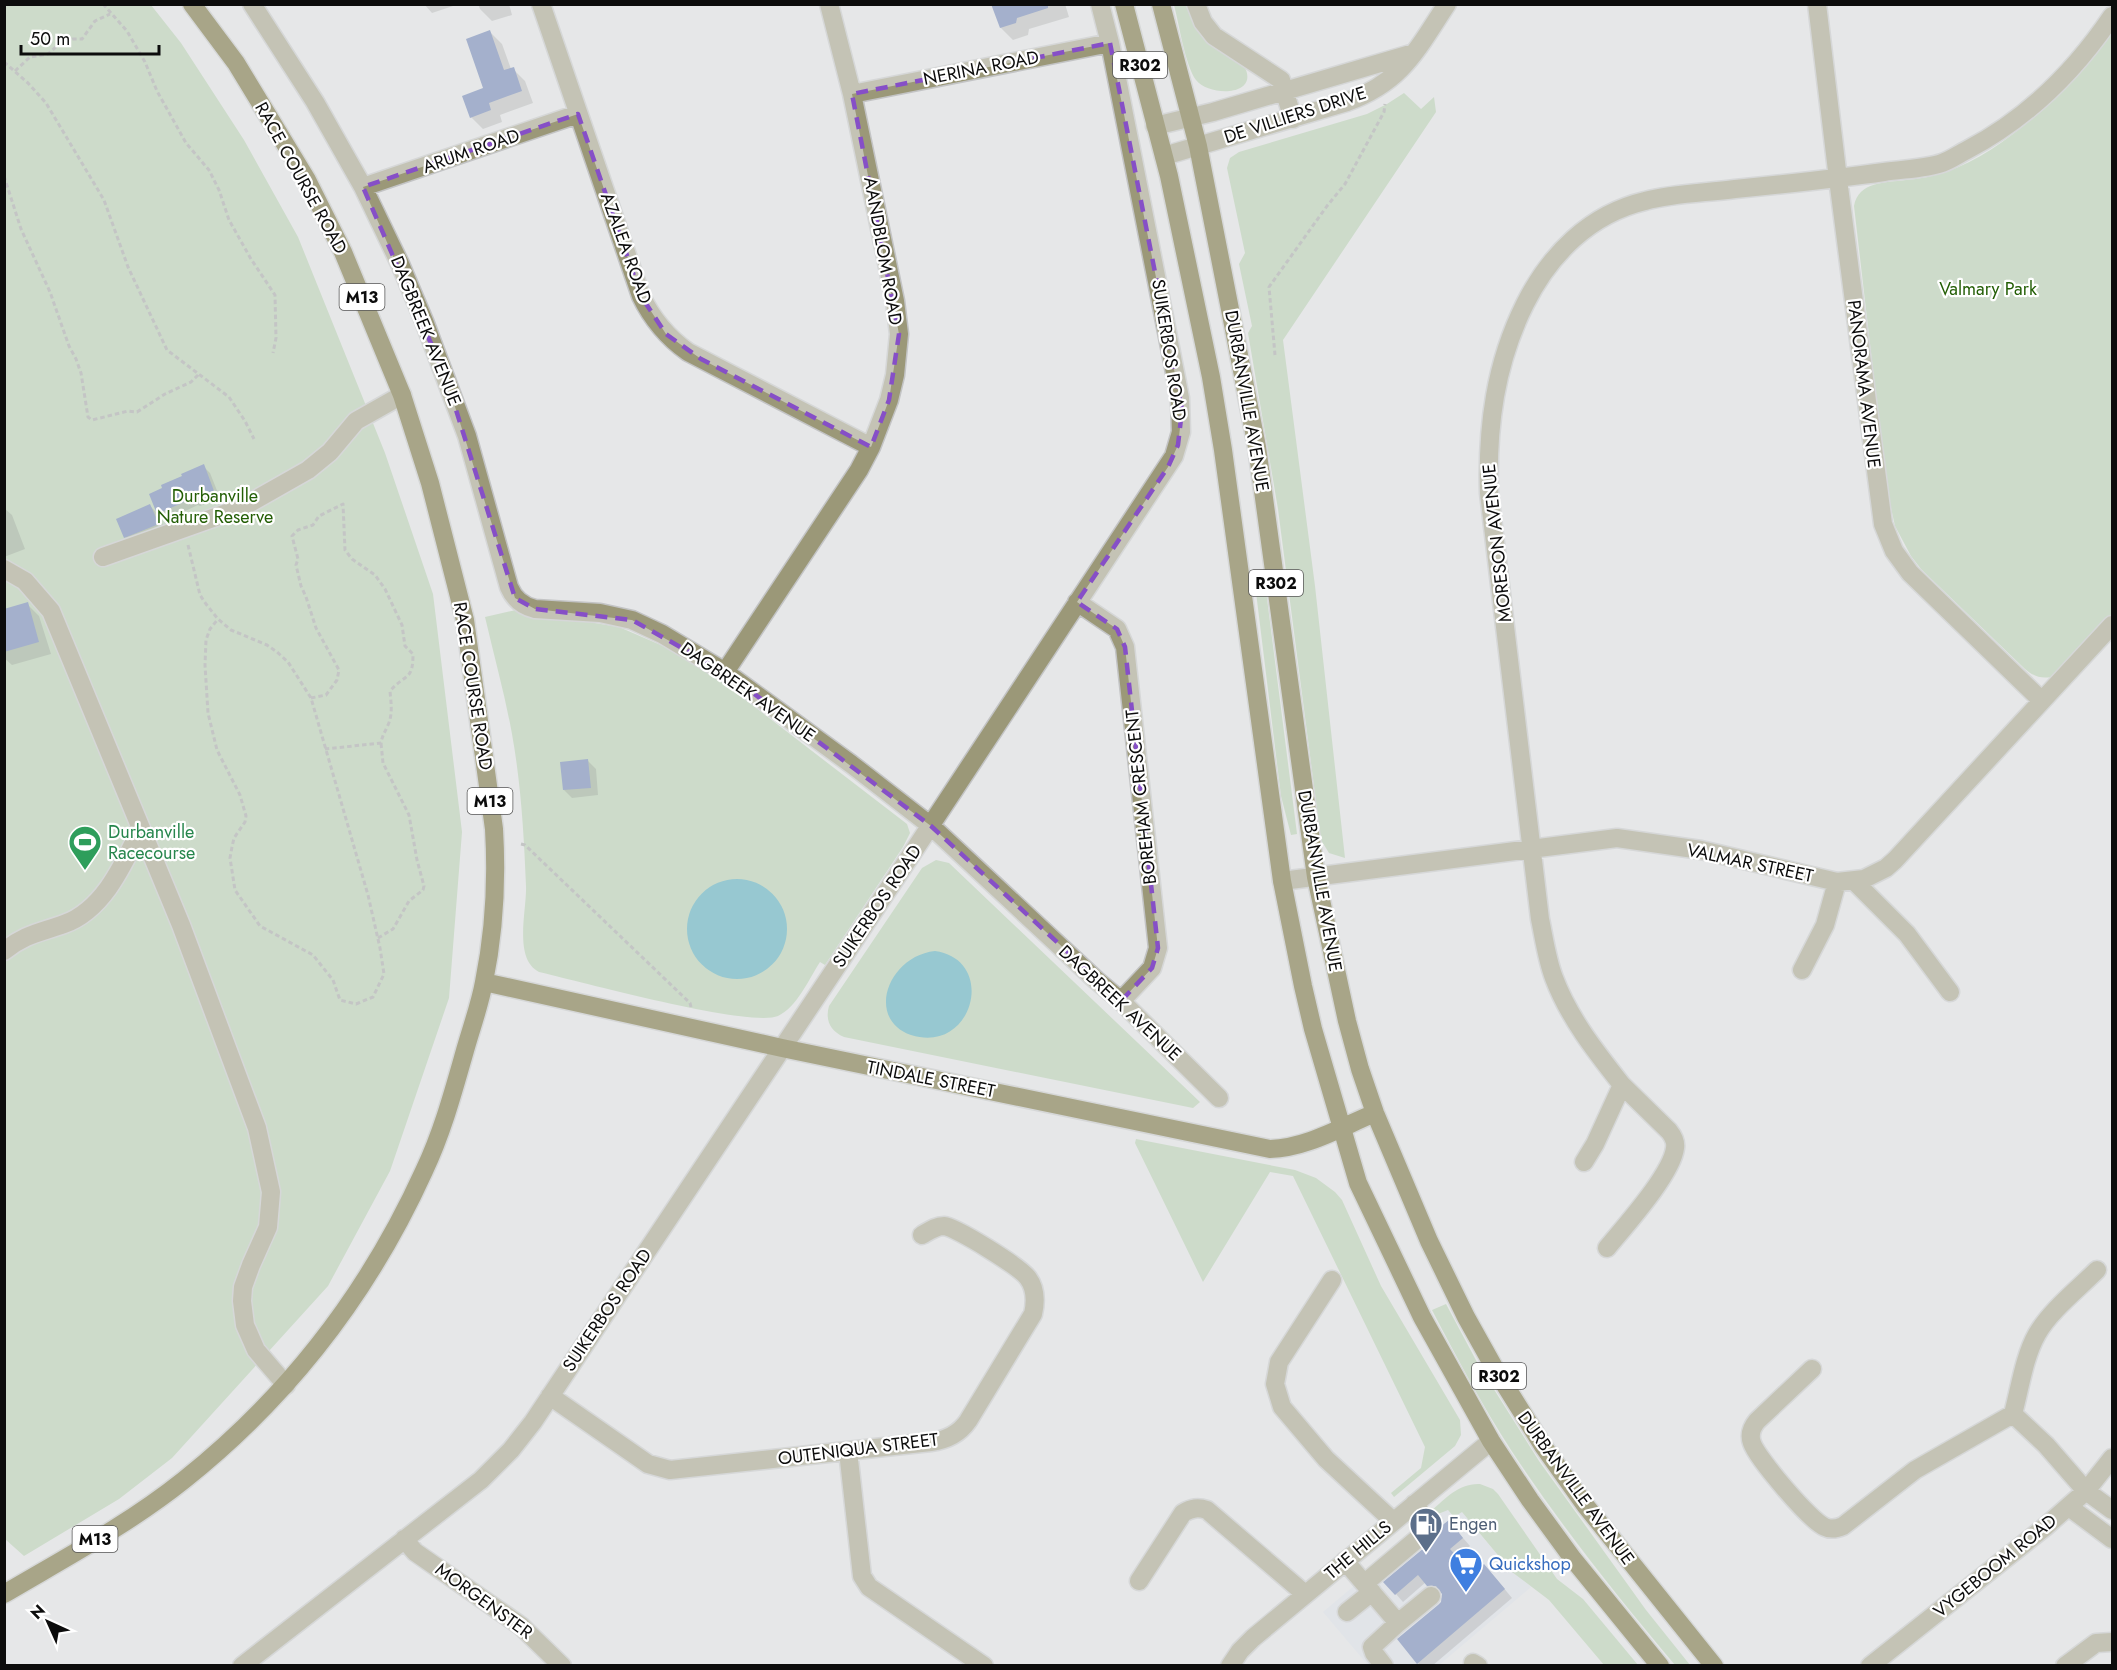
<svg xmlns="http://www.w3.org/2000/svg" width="2117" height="1670" viewBox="0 0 2117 1670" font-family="Jost,sans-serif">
<rect width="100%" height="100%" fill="#e6e7e8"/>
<path fill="#dbdfe8" d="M1445 1510 1450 1511 1454 1517 1461 1511 1504 1563 1531 1587 1439 1665H1368L1323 1612Z"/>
<path fill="#afcca7" d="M5 5H151L181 43 244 140 298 237 385 453 433 594 462 832 449 998 390 1171 328 1286 172 1458 119 1499 24 1556 5 1539Z
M1174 5H1187C1192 20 1197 33 1209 44 1219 53 1240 57 1246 70 1256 97 1208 96 1196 80 1185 65 1179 23 1174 5Z
M2112 32V616C2100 629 2067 672 2051 677 2041 679 2033 676 2025 669L1921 569 1911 556 1895 526 1887 490 1854 206C1859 181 1885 183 1906 180 1919 179 1934 176 1946 172 2010 150 2072 84 2112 32Z
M1404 93 1421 109 1434 97 1436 112 1283 340 1315 586 1345 858 1329 853 1321 840 1278 509 1248 333 1252 326 1239 264 1245 253 1227 168 1230 158 1239 152 1367 114 1387 104Z
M1265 583 1296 826 1297 834 1291 835 1281 796 1255 584Z
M516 610 619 627 663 646 717 678 907 824 910 833 903 847 825 965 820 962C809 979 797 1007 778 1016 750 1028 578 981 539 972 513 959 527 910 526 886 524 835 521 784 512 734 505 695 494 656 485 617Z
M936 860 949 863 1200 1102 1193 1108 844 1037C830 1031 825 1020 829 1006L922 868Z
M1136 1139 1295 1170 1316 1178 1335 1192 1342 1200 1381 1286 1460 1420 1461 1435 1455 1446 1394 1497 1391 1493 1421 1468 1425 1447 1293 1176 1270 1172 1203 1282 1135 1143Z
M1446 1304 1478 1364 1539 1461 1646 1610 1690 1665H1675C1617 1596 1561 1526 1511 1450 1482 1405 1457 1358 1432 1310Z
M1480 1484 1493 1489 1498 1494 1557 1579 1583 1599 1638 1665H1604L1549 1600 1512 1572 1462 1512 1454 1517 1448 1510 1438 1514 1431 1511C1446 1498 1459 1483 1480 1484Z"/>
<path fill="#38a3b6" d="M687 929a50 50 0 1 1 100 0a50 50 0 1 1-100 0Z
M935 951C998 960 973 1055 911 1035 865 1019 888 956 935 951Z"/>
<path fill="#0003" d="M424 4H459L432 13Z
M478 4H509L512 15 492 21 480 9Z
M993 4H1065L1069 17 1029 29 1028 35 1013 40 1001 28Z
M490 32 502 44 511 69H513L525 81 533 103 500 115 502 122 483 129 471 117 485 89Z
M203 466 210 473 220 498 200 506 198 505 166 520 159 513 184 477Z
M150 506 158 514 166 532 133 545 125 537Z
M4 508 12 515 25 549 4 557Z
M27 604 39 616 51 654 12 665 4 658V611Z
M588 761 596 769 598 795 572 798 564 790Z
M1456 1530 1470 1546 1457 1557 1473 1576 1492 1574 1512 1598 1432 1666H1421L1418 1663 1442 1602 1444 1593H1437L1426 1582 1403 1602 1396 1594Z"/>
<path fill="#546eaa" d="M991 4H1048V8L1017 18 1016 23 1000 28Z
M490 30 504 70 514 67 522 91 489 103 491 110 470 118 462 96 483 88 466 39Z
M204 464 214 491 191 500V499L157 514 149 494 162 488 161 485 182 476 181 474Z
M150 504 159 524 124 538 116 519Z
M28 602 39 642 4 652V609Z
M588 759 591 788 563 790 560 762Z
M1449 1520 1463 1538 1450 1549 1473 1574 1484 1564 1505 1589 1417 1664 1397 1639 1438 1605 1441 1602 1442 1594 1436 1586H1427L1418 1575 1395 1595 1383 1582 1436 1538 1440 1527Z"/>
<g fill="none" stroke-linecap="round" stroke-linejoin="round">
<defs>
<path id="minor" d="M252 4 315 102 363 187 400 264 424 321 467 436 509 587C514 599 522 606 535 609L600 613 632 620 662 634 725 672 851 764 931 826 1096 980 1121 1001 1219 1098
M541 4 641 296C652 319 667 337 688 352L871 447
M1196 4 1203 22 1214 36 1281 80 1293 119
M1817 4 1838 179 1883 524 1894 551 1910 573 2042 701
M852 94 1110 43
M1155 126 1213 112 1414 53
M1164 156 1347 102C1402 82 1416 51 1447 4
M363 187 578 114
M103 557 241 508 308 470 330 452 356 421 402 395
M4 569 25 581 51 611 181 925 257 1128 271 1192 268 1227 251 1265 243 1287 242 1301 245 1325 256 1350 286 1385
M1077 602 1117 629 1125 647 1158 948 1152 968 1121 1001
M725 672 859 470 871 447 889 400 895 375 899 334 895 301 852 94 829 4
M1282 881 1617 838 1701 850 1837 882 1864 879 1886 868 1895 860 2112 625
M1854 881 1907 934 1950 992
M4 951C25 934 39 933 64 924 104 910 124 863 141 828
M1802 970 1825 925 1837 882
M1584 1162 1595 1144 1622 1085C1596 1052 1569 1018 1554 978 1547 960 1544 938 1540 919L1489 493C1487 427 1495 364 1525 304 1550 254 1590 214 1645 201 1674 193 1705 193 1735 189 1785 184 1835 179 1884 172 1903 169 1925 169 1942 163 1951 160 1959 154 1967 150 2026 119 2075 71 2112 16
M1607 1248C1625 1226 1672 1174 1675 1148 1676 1142 1673 1136 1669 1131L1622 1085
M1332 1280 1279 1362 1275 1384 1282 1407 1326 1459 1393 1521
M1812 1369 1757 1421C1752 1427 1749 1435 1752 1443 1757 1458 1810 1521 1825 1527 1831 1530 1836 1529 1843 1526L1915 1470 2013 1414 2046 1445 2086 1491 2112 1510
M550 1396 648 1464 670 1470 931 1442C947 1440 959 1434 968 1421L1033 1314C1036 1301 1036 1289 1028 1278 1020 1267 956 1227 944 1226 936 1226 929 1231 922 1235
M2013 1414C2020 1388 2024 1357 2037 1334 2050 1311 2078 1289 2097 1270
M848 1451 862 1576 869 1587 984 1666
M2069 1507 2112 1539
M404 1539 415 1552 521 1626 562 1666
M1345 1561 1398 1623 1431 1596
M1139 1581 1183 1513C1192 1508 1198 1507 1207 1510L1305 1594
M1365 1583 1429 1529 1428 1522 1414 1504
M1347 1612 1372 1592
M1473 1663 1478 1666
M242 1666 481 1480 511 1450 533 1422 921 840 1174 456 1181 432 1180 398 1110 43 1100 4
M1230 1666 1240 1651 1253 1638 1491 1441
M1384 1666 1374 1653 1372 1647 1398 1623
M1870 1666 2045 1527 2086 1491 2112 1458
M2065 1666 2096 1643 2112 1642"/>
<path id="major" d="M1124 4 1169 176 1211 377 1223 450 1282 881 1303 986 1313 1029 1358 1183 1422 1317 1491 1441 1530 1500 1573 1559 1660 1666
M1161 4 1198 146 1257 447 1316 877 1347 1021 1360 1069 1375 1113 1429 1241 1466 1317 1495 1369 1543 1446 1585 1505 1714 1666
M484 982 782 1048 1270 1149C1307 1148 1341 1127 1375 1113
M4 1594C65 1558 129 1524 184 1480 288 1397 369 1292 424 1171 443 1131 454 1089 466 1047 472 1026 480 1004 484 982 494 933 497 879 494 829L465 620 430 483 402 395 343 252 307 180 236 63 192 4"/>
</defs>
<use href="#minor" stroke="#c3c4c5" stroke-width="21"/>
<use href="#major" stroke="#c3c4c5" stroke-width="21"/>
<path stroke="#9b9c9c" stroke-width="3" stroke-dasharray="4.5 3" stroke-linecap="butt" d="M103 4 127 31 145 62 157 91 186 143 209 170 219 190 229 220 251 259 275 295 276 338 273 353
M4 62 28 83 46 103 104 200 128 267 167 350 229 397 245 421 254 439
M15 71 30 57 48 54 58 45 73 39H82L95 21 110 14
M4 176 21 229 50 292 69 346 76 359 81 373 88 417 92 420 128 411 137 412 165 394 191 382 199 374
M1275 355 1269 287 1327 206 1345 184 1384 112 1385 104
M188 545 200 595 206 604 218 619 231 630 267 645 277 652 288 662 311 698 368 895 380 948 384 974 373 997 356 1004 340 1000 333 980 313 955 260 926 235 890 230 858 232 847 234 838 245 822 246 816 240 795 217 750 208 713 205 665 206 640 210 629 218 619
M311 698 326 695 337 680 339 670 316 628 306 597 301 586 296 565 298 559 292 536 298 530 313 525 319 516 343 504 345 550 352 559 375 575 385 589 402 625 405 646 413 654C413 681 406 673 390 691 391 703 393 714 388 725 385 732 382 736 381 743L325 749
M521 844 525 845 690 1003 691 1007
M378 938 393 929 409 901 423 890 424 886 417 860 409 815 383 763 381 743"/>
<use href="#minor" stroke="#9b9878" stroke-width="18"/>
<use href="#major" stroke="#5e5614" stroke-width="18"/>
</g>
<path d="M0 0H2117V1670H0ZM1110 43 1182 410 1178 445 1168 467 1077 602 1117 629 1125 647 1158 948 1152 968 1121 1001 931 826 725 672 632 620 535 609 515 598 446 378 363 187 578 114 641 296 666 334 701 359 871 447 889 400 899 334 852 94Z" fill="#e6e7e8" fill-opacity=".55" fill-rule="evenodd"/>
<path fill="none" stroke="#864fc7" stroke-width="4.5" stroke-dasharray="12 8" stroke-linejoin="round" d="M1110 43 1182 410 1178 445 1168 467 1077 602 1117 629 1125 647 1158 948 1152 968 1121 1001 931 826 725 672 632 620 535 609 515 598 446 378 363 187 578 114 641 296 666 334 701 359 871 447 889 400 899 334 852 94Z"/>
<defs>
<symbol id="stadium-pin" viewBox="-11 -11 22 30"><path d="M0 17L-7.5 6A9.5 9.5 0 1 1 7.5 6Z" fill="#2e9e5b" stroke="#fff"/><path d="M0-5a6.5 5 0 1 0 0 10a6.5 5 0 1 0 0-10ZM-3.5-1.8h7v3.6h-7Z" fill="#fff"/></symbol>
<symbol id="fuel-pin" viewBox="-11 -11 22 30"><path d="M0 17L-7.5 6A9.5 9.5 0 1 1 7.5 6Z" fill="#5c6f8a" stroke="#fff"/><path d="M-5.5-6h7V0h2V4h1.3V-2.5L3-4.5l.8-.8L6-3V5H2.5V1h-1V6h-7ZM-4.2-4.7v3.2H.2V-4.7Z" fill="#fff"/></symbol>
<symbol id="supermarket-pin" viewBox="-11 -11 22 30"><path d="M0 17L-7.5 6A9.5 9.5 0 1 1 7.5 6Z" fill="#3f7fe0" stroke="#fff"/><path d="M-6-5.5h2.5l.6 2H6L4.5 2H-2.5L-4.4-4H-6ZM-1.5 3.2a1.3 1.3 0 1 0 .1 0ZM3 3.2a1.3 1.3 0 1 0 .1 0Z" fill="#fff"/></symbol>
</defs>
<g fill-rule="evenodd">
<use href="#stadium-pin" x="66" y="823" width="38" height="52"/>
<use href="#fuel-pin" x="1407" y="1505" width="38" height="52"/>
<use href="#supermarket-pin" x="1447" y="1545" width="38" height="52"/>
</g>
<g text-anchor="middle" stroke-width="4.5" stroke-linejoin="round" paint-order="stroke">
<g fill="#fff" stroke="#555" stroke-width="1.5">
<rect x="1113" y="52" width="54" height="26" rx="4.5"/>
<rect x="339.5" y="284" width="45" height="26" rx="4.5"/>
<rect x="1249" y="570" width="54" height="26" rx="4.5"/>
<rect x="467.5" y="788" width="45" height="26" rx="4.5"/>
<rect x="1472" y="1363" width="54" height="26" rx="4.5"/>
<rect x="72.5" y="1526" width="45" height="26" rx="4.5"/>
</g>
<g font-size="16" font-weight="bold" fill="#0c0c0c">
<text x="1140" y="71">R302</text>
<text x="362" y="303">M13</text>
<text x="1276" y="589">R302</text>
<text x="490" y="807">M13</text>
<text x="1499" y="1382">R302</text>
<text x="95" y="1545">M13</text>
</g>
<g font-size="18" fill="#0c0c0c" stroke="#fff">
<text transform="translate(981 68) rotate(-11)" y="6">NERINA ROAD</text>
<text transform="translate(1295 115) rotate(-18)" y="6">DE VILLIERS DRIVE</text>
<text transform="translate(471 151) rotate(-19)" y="6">ARUM ROAD</text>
<text transform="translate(301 178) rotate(61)" y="6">RACE COURSE ROAD</text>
<text transform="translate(626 248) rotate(70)" y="6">AZALEA ROAD</text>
<text transform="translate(883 251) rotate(80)" y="6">AANDBLOM ROAD</text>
<text transform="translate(426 331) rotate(68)" y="6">DAGBREEK AVENUE</text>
<text transform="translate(1169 350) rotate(81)" y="6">SUIKERBOS ROAD</text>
<text transform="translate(1864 384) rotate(83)" y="6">PANORAMA AVENUE</text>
<text transform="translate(1247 401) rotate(80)" y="6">DURBANVILLE AVENUE</text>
<text transform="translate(1497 543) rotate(-96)" y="6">MORESON AVENUE</text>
<text transform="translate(473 686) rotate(81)" y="6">RACE COURSE ROAD</text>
<text transform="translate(748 692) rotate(35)" y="6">DAGBREEK AVENUE</text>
<text transform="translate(1141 797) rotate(-96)" y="6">BOREHAM CRESCENT</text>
<text transform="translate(1750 863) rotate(12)" y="6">VALMAR STREET</text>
<text transform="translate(1320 881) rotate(80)" y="6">DURBANVILLE AVENUE</text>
<text transform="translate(877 906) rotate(-56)" y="6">SUIKERBOS ROAD</text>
<text transform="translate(1120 1003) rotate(43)" y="6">DAGBREEK AVENUE</text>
<text transform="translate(931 1079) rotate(11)" y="6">TINDALE STREET</text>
<text transform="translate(607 1310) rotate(-56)" y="6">SUIKERBOS ROAD</text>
<text transform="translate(858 1449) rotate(-7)" y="6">OUTENIQUA STREET</text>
<text transform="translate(1576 1488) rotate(54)" y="6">DURBANVILLE AVENUE</text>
<text transform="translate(1358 1550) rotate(-40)" y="6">THE HILLS</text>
<text transform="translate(1995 1566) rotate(-39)" y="6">VYGEBOOM ROAD</text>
<text transform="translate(484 1601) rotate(36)" y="6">MORGENSTER</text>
</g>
<g font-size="18" fill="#235e05" stroke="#fff">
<text x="1988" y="295">Valmary Park</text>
<text x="215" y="502">Durbanville<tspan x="215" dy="21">Nature Reserve</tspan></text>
</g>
<g font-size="18" fill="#27864d" stroke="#fff" text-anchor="start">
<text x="108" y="838">Durbanville<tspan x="108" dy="21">Racecourse</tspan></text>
</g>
<g font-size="18" fill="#4e5e75" stroke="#fff" text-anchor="start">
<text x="1449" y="1530">Engen</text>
</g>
<g font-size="18" fill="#366cbe" stroke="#fff" text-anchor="start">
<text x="1489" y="1570">Quickshop</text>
</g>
</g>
<rect width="2117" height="1670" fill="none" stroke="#0c0c0c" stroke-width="12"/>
<g transform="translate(48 1622) rotate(315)" stroke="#ffffff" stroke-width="4.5" paint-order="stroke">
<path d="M0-4.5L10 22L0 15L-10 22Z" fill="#0c0c0c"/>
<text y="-9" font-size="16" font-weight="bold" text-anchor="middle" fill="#0c0c0c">N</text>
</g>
<path d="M21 45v9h138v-9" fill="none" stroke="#0c0c0c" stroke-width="3"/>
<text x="30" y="45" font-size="18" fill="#0c0c0c" stroke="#ffffff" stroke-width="4.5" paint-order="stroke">50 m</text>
</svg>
